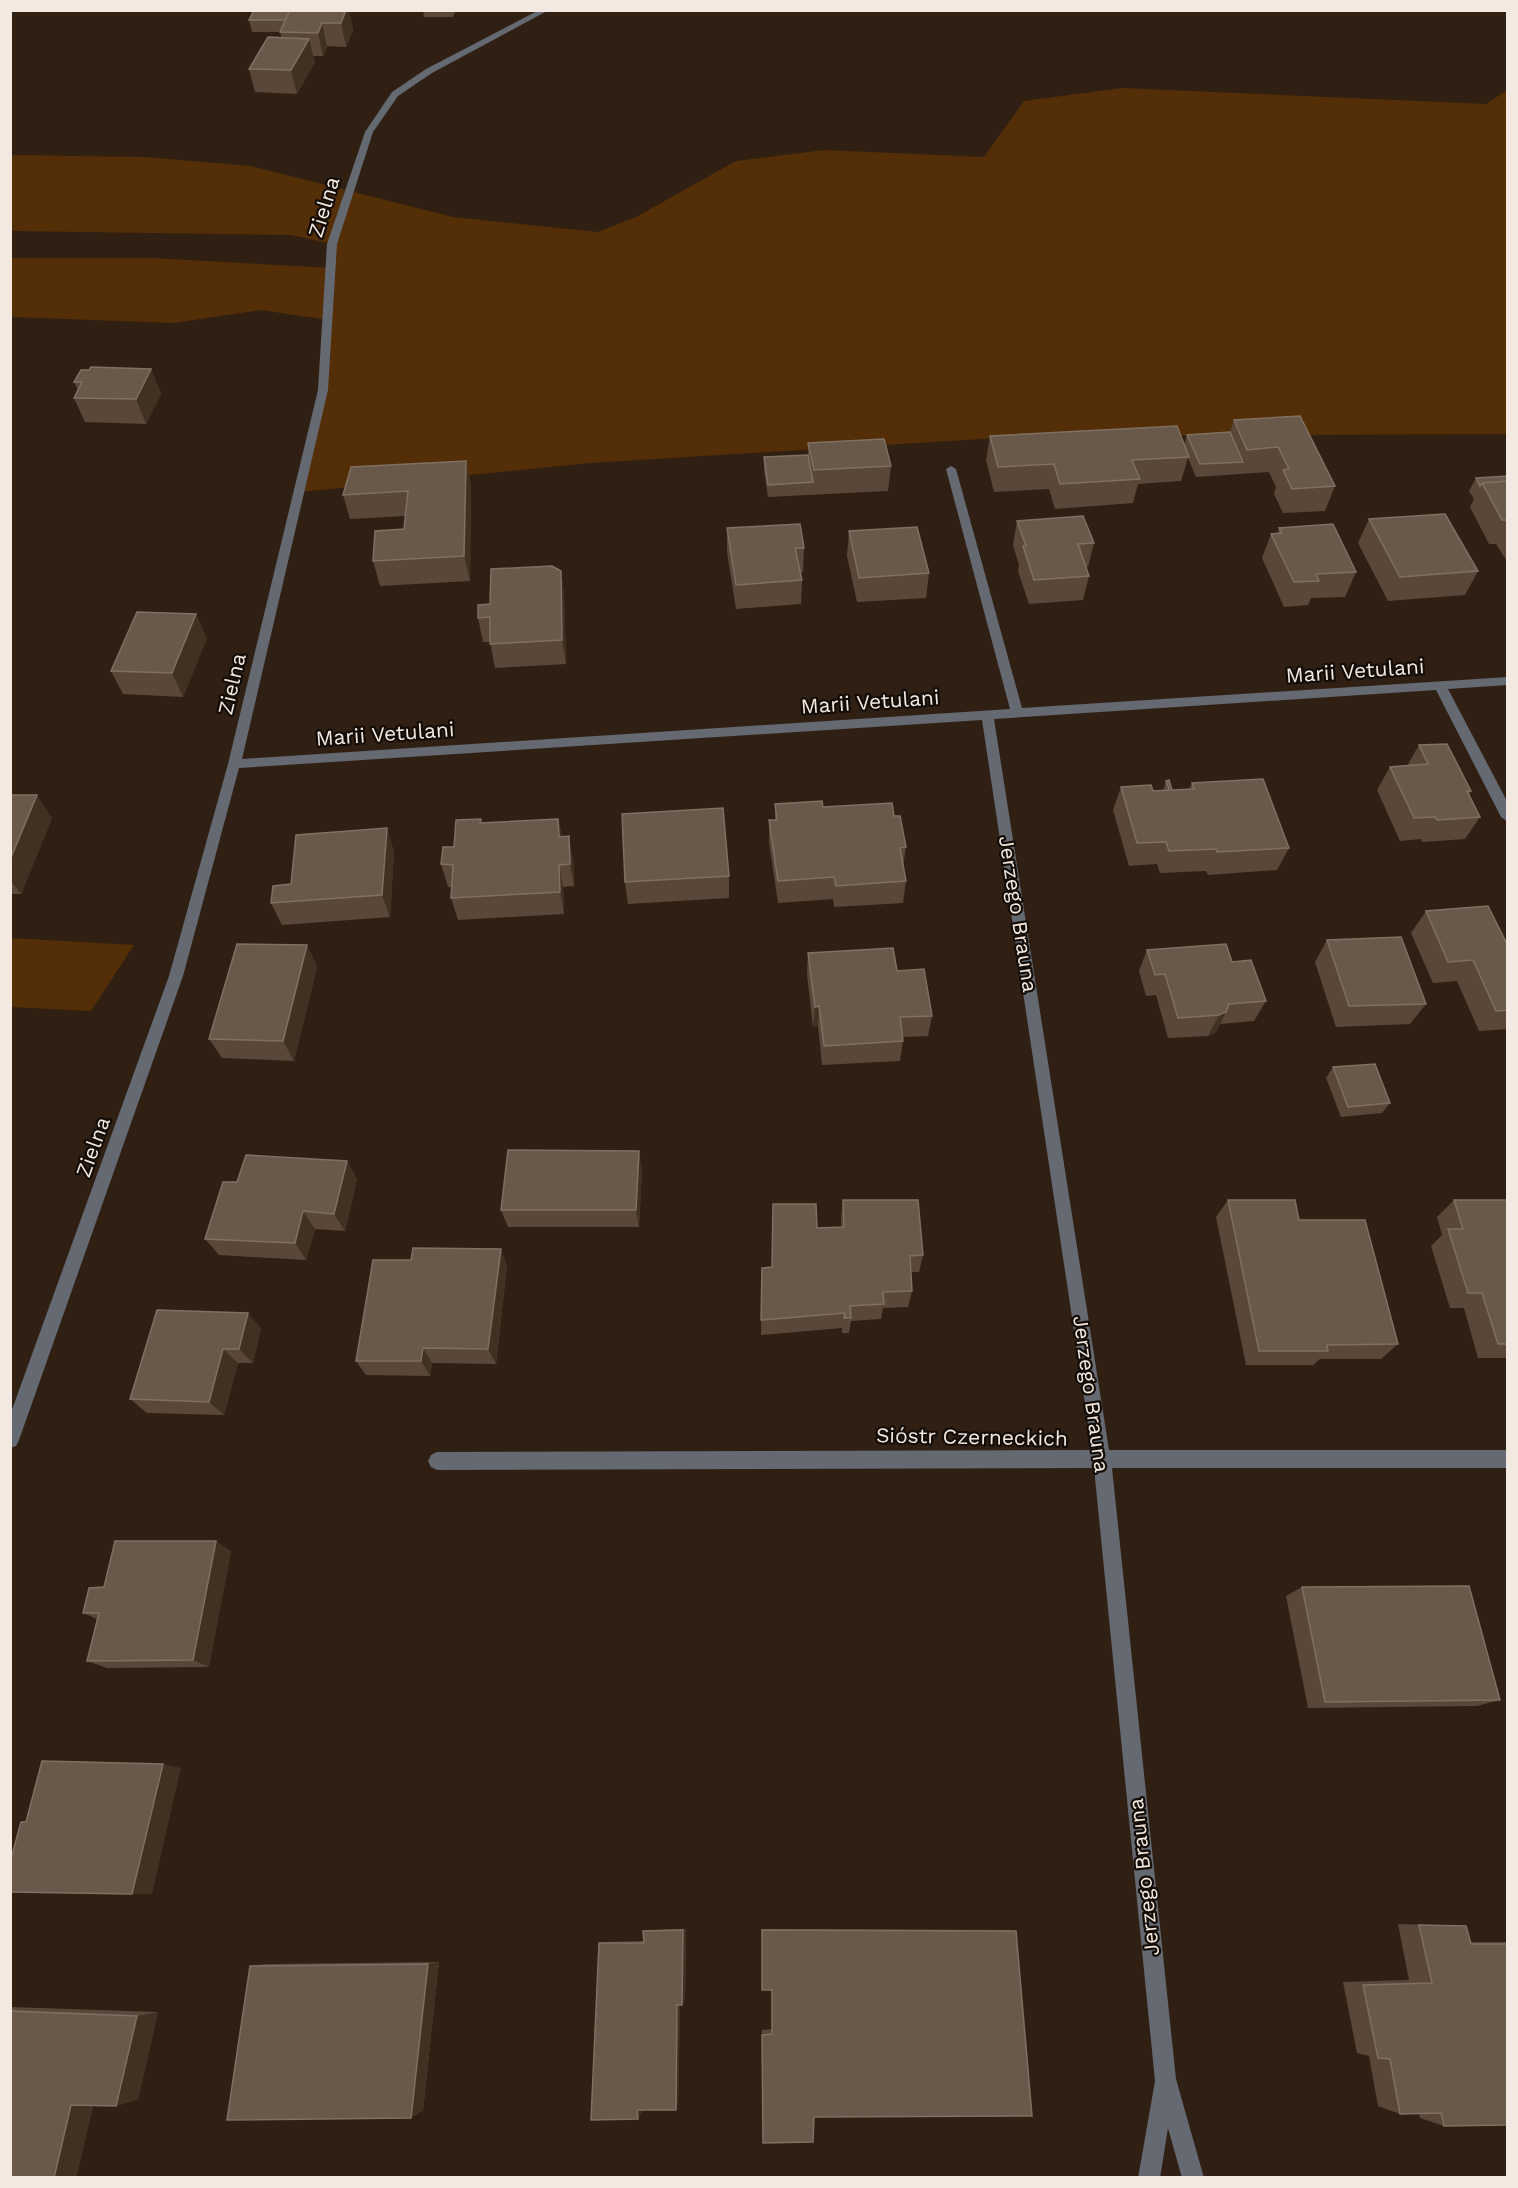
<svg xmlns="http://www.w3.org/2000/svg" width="1518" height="2188" viewBox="0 0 1518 2188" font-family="'Work Sans',sans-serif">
<rect width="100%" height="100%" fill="#302013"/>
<path fill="#532e06" d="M1122 88 1486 104 1507 90V434L1029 436 590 463 300 492 324 383 328 320 261 310 173 323 11 317V258H152L331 268 332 244 291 235 11 231V155L144 157 250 166 453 217 598 232 636 217 736 161 824 150 984 157 1024 101Z
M11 938 134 945 91 1011 11 1007Z"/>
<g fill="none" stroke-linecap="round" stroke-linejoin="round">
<path fill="#646972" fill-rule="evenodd" d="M539 10H549L432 73 398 96 373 132 337 244 328 390 242 759 1010 709 946 469 951 466 956 469 1022 708 1508 677V685L1448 689 1508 803V822L1501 817 1436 690 994 719 1109 1450H1508V1468H1112L1176 2079 1204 2178H1182L1168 2128 1160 2178H1138L1155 2081 1094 1468 437 1470 431 1467 428 1461 431 1455 437 1452 1092 1450 982 720 239 768 183 976 19 1440 16 1446 10 1448V1415L169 976 228 764 318 390 327 244 365 132 392 92 426 69Z"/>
</g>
<path fill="#59483a" d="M254 10H362L349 11 353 30 346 47 327 46 323 56H313L315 62 297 94 255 92 249 69 282 38 280 32H252L249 20Z
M423 10H456L453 17H424Z
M151 369 161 394 146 424 85 422 74 398 78 391 74 382Z
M1300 416 1335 486 1325 511 1283 513 1274 494 1276 487 1269 472 1196 477 1188 458 1181 481 1138 484 1133 503 1055 509 1049 489 994 492 986 460 990 436 1184 445 1187 435 1230 432 1234 420Z
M808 443 891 466 888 491 768 497 764 470V457L808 455Z
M466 461 471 486 470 581 380 586 373 561 404 529 405 516 350 519 343 495Z
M1508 476V563L1496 544H1489L1470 507 1474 499 1469 491 1476 478Z
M1369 519 1478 571 1465 595 1388 601 1358 543Z
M1017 521 1094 543 1088 567H1086L1089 576 1083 600 1029 604 1018 571 1019 565 1013 545Z
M727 528 804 548 803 572H800L802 580 801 604 736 609 727 552Z
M1279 528 1356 572 1345 597 1311 598 1308 605 1284 607 1262 558 1271 534H1277Z
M849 531 929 573 926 598 857 602 847 556Z
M561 571 564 595 566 664 495 668 490 642H483L478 618 490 604Z
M207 638 183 697 123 694 111 671Z
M1419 745 1471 791 1469 795 1480 817 1465 839 1422 842 1421 839 1400 841 1377 790 1390 767 1407 766Z
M1166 781 1172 790 1189 789 1192 783 1289 848 1277 870 1208 875 1206 871 1160 873 1157 864 1129 866 1113 810 1121 787 1153 791H1163Z
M10 795 52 818 21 894H10Z
M775 804 823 807 906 847 903 866 906 881 903 903 834 907 833 899 778 903 769 842V820H775Z
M481 819 482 823 558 819 562 837 573 859 574 886 563 887 564 914 458 920 451 898 452 887H448L441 864 454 847Z
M394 851 390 917 282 925 271 903 291 884Z
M729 876V898L628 904 625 882Z
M1426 911 1508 946V1029L1479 1031 1457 981 1433 983 1411 933Z
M1327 940 1426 1004 1410 1024 1336 1027 1315 962Z
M307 945 317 967 294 1061 222 1058 209 1039Z
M1147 950 1232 962 1266 1001 1254 1021 1220 1024 1216 1032 1208 1036 1168 1038 1156 995 1146 996 1139 971Z
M808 953 897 971 932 1016 928 1036 903 1037V1041L900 1061 822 1065 818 1026 813 1027 807 974Z
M1333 1067 1390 1103 1382 1113 1341 1117 1326 1078Z
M347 1161 357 1179 345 1231 315 1229 306 1260 219 1255 205 1239 237 1182Z
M642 1169 639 1227H508L501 1210Z
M843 1200 923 1255 919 1272H911L912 1291 908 1307 883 1308 881 1319 851 1321 849 1333H842V1328L761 1335 762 1268 772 1267 817 1228 841 1227V1217Z
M1228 1200 1299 1220 1398 1344 1381 1359H1320L1313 1365H1246L1216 1217Z
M1454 1200H1508V1358H1478L1464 1308H1450L1431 1246 1442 1235 1437 1217Z
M507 1265 496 1364 432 1363 430 1376 366 1375 356 1361Z
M261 1328 253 1363H238L224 1415 147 1413 130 1399Z
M231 1551 209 1667 107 1668 87 1661 97 1619 83 1613 104 1587Z
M1302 1587 1500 1700 1477 1706 1308 1708 1286 1596Z
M1398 1924 1466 1926 1471 1942H1508V2125L1444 2126 1420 2118 1419 2113 1400 2114 1378 2106 1369 2056 1357 2053 1343 1982 1409 1980Z
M686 1929 685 2001 680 2005 678 2103 642 2110V2112L599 1943 604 1942 644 1941 643 1931 647 1930Z
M762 1929 1008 1930 1016 1931 814 2117 763 2143 762 2030 772 2029V1990H762Z
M439 1962 423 2110 411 2118 250 1966 267 1964Z
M10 2007 158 2012 138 2099 116 2106H93L76 2178H10Z"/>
<path fill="#413123" d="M346 10H349L353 30 346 47 341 23Z
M322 23 327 46 323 56 318 33Z
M309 39 315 62 297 94 291 70Z
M151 369 161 394 146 424 136 399Z
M466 461 471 486 470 581 464 556Z
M561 571 564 595 566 664 562 640Z
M196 614 207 638 183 697 172 673Z
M37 795 52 818 21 894 10 880V860Z
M558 819 563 841 559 837Z
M387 828 394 851 390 917 382 895Z
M569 836 573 859 574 886 570 864Z
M559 865 563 887 564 914 560 892Z
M307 945 317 967 294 1061 283 1041Z
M819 1006 818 1026 813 1027 815 1007Z
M1226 1012 1216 1032 1208 1036 1219 1015Z
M639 1151 642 1169 639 1227 636 1210Z
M347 1161 357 1179 345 1231 334 1214Z
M303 1211 315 1229 306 1260 295 1243Z
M501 1249 507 1265 496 1364 488 1349Z
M248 1313 261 1328 253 1363 239 1349Z
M423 1348 432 1363 430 1376 421 1361Z
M223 1349 238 1363 224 1415 209 1402Z
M216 1541 231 1551 209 1667 193 1660Z
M163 1764 181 1768 152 1894H132Z
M686 1929 685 2001 682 2005 683 1930Z
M439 1962 423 2110 411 2118 428 1964Z
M680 2001 678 2103 676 2110 677 2005Z
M158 2012 138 2099 116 2106 137 2016Z
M95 2098 76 2178H54L71 2105Z
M641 2103 642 2112 638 2119 637 2110Z"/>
<path fill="#69594b" stroke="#7f7063" stroke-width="1.5" d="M254 10H290L285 20H249Z
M290 10H346L341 23H322L318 33 280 32Z
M268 37 309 39 291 70 249 69Z
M91 367 151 369 136 399 74 398 82 382H74L81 370H89Z
M1300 416 1335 486 1292 489 1283 470 1289 469 1278 447 1247 450 1234 420Z
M1177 426 1189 457 1132 460 1140 479 1060 484 1054 464 998 467 990 436Z
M1230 432 1243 462 1200 464 1187 435Z
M884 439 891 466 814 470 808 443Z
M808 455 813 482 768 485 764 457Z
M466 461 464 556 373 561 375 531 404 529 408 491 343 495 351 467Z
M1508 476V481L1482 483 1480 486 1476 478Z
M1508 481V520H1502L1482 483Z
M1445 514 1478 571 1400 577 1369 519Z
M1083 516 1094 543 1078 544 1089 576 1034 580 1023 546H1026L1017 521Z
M800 524 804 548H795L802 580 736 585 727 528Z
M1333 524 1356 572 1316 574 1319 581 1294 582 1271 534 1282 533 1279 528Z
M917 527 929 573 859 578 849 531Z
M552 566 561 571 562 640 490 644V617L478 618V605L490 604 491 569Z
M137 612 196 614 172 673 111 671Z
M1447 744 1471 791H1467L1480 817 1437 820 1435 817 1414 818 1390 767 1428 764 1419 745Z
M1263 779 1289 848 1217 852 1216 849 1169 851 1166 842 1137 843 1121 787 1151 785 1153 791 1169 790 1166 781 1169 780 1172 790 1194 789 1192 783Z
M10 795H37L10 860Z
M822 801 823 807 892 803 894 816H900L906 847 900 848 906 881 836 886 834 877 778 881 769 820H777L775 804Z
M723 808 729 876 625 882 622 814Z
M481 819 480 823 558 819 559 837 569 836 570 864 559 865 560 892 451 898 453 865 441 864 443 847H454L456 820Z
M387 828 382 895 271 903 273 886 291 884 296 835Z
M1488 906 1508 946V1010L1496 1011 1473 960 1448 962 1426 911Z
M1401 937 1426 1004 1349 1006 1327 940Z
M237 944 307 945 283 1041 209 1039Z
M1226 944 1232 962 1251 960 1266 1001 1229 1004 1226 1012 1219 1015 1178 1018 1165 974 1155 975 1147 950Z
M893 948 897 971 924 969 932 1016 900 1017 903 1041 824 1046 819 1006 815 1007 808 953Z
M1375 1064 1390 1103 1348 1107 1333 1067Z
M508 1150 639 1151 636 1210H501Z
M246 1155 347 1161 334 1214 303 1211 295 1243 205 1239 223 1182H237Z
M843 1200H918L923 1255 910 1256 912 1291 883 1292 884 1304 850 1306 851 1318H844L845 1313 761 1320 762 1268 772 1267 773 1204H816L817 1228 844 1227Z
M1228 1200H1295L1299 1220H1365L1398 1344 1327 1345 1328 1351H1259Z
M1454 1200H1508V1344H1498L1482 1293H1468L1448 1229H1463Z
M413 1248 501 1249 488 1349 423 1348 421 1361H356L373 1260H411Z
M157 1310 248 1313 239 1349H223L209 1402 130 1399Z
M115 1541H216L193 1660 87 1661 99 1613H83L89 1588 104 1587Z
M1469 1586 1500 1700 1325 1702 1302 1587Z
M42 1761 163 1764 132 1894 10 1892V1862L21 1822H26Z
M1419 1925 1466 1926 1471 1944H1508V2125L1444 2126 1441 2113 1400 2114 1390 2059 1378 2058 1363 1985 1432 1983Z
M683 1930 682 2005H677L676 2110H637L638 2119 591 2120 599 1943H644L643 1931Z
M762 1930 1016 1931 1032 2116 814 2117 813 2142 763 2143 762 2035 772 2034V1990H762Z
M428 1964 411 2118 227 2120 250 1966Z
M10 2011 137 2016 116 2106 71 2105 54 2178H10Z"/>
<g text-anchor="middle" stroke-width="4.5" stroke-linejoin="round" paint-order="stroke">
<g font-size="21" fill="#f4e9e0" stroke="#130c06">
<text transform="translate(324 207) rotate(-73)" y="7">Zielna</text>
<text transform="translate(1355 671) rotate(-4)" y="7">Marii Vetulani</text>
<text transform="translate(232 684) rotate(-77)" y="7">Zielna</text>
<text transform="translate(870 702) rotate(-4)" y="7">Marii Vetulani</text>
<text transform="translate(385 734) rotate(-4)" y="7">Marii Vetulani</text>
<text transform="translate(1018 914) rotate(81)" y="7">Jerzego Brauna</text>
<text transform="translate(93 1147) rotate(-70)" y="7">Zielna</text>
<text transform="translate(1091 1394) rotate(82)" y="7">Jerzego Brauna</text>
<text transform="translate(972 1437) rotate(1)" y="7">Sióstr Czerneckich</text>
<text transform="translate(1144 1877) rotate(-96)" y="7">Jerzego Brauna</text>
</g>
</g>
<rect width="1518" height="2188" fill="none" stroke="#f4e9e0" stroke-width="24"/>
</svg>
